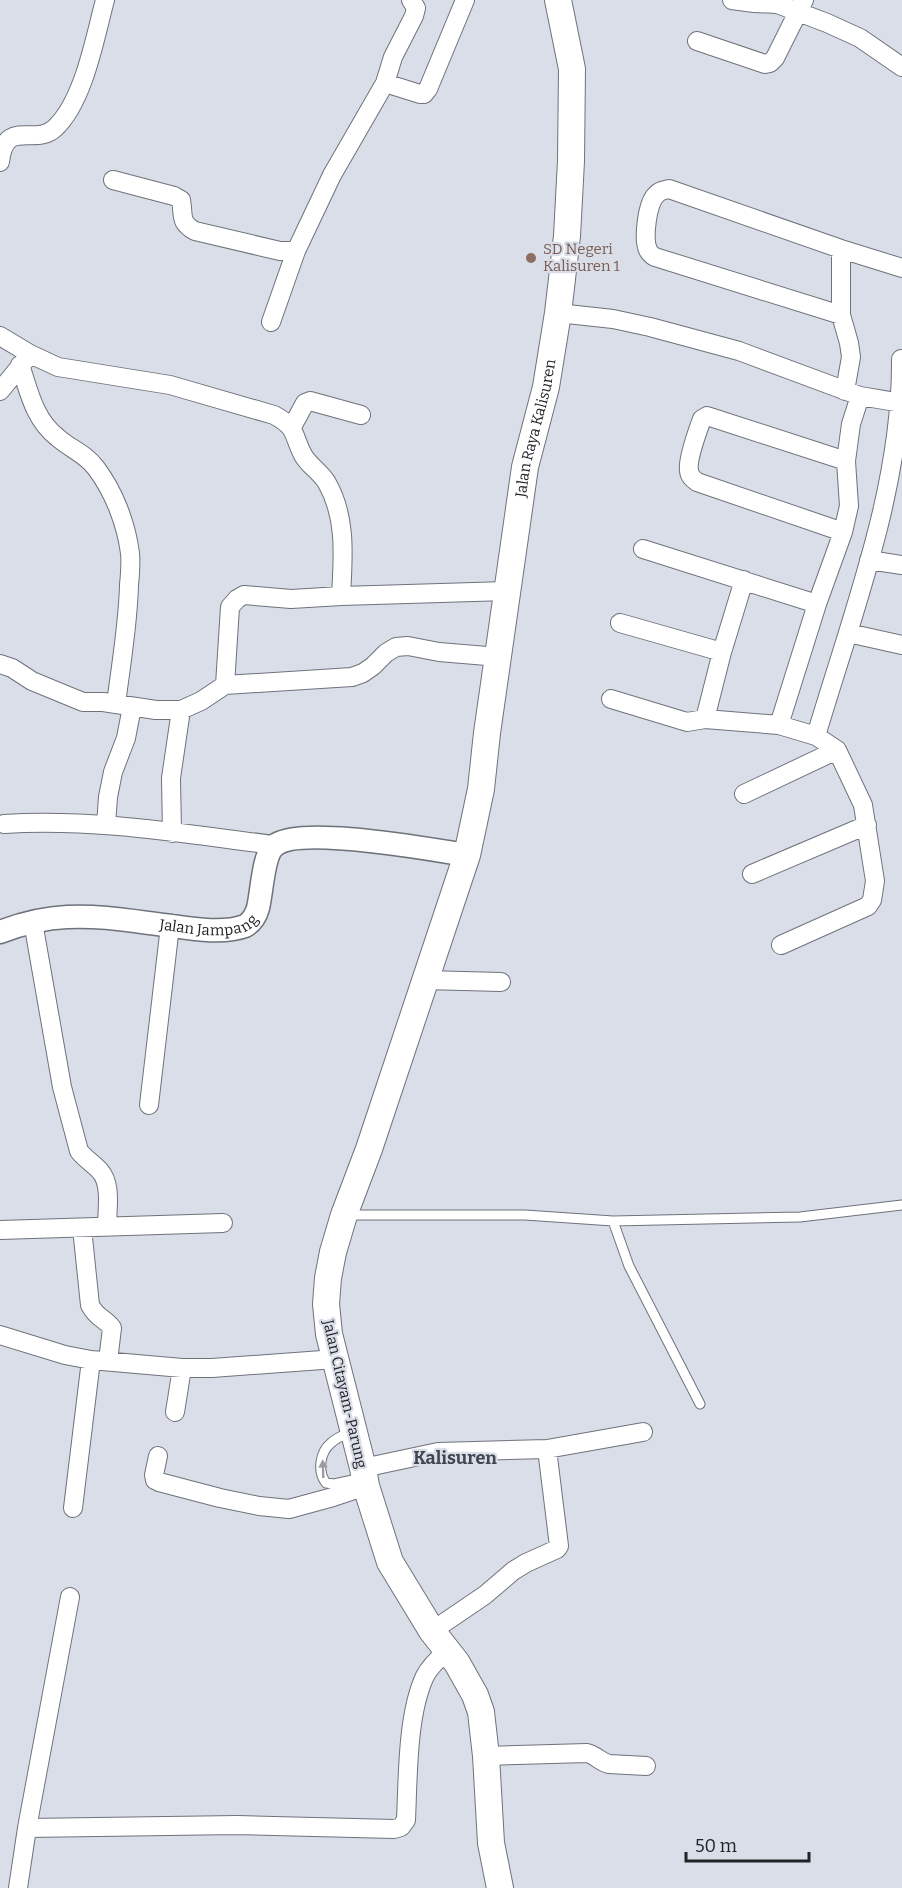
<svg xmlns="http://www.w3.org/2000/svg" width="902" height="1888" viewBox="0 0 902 1888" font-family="Bitter,serif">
<rect width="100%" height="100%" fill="#d9dee8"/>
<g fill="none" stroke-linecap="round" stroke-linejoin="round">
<defs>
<path id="service" d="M347 1215H525L613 1221 800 1217 902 1205
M613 1221 629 1266 700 1404
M353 1431C346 1434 337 1437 331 1443 320 1452 317 1471 326 1483L334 1484 362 1478"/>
<path id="minor" d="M732 0 754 3 777 4
M767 0 827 23 860 38 902 67
M697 41 765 64 770 63 775 58 804 0
M385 83 393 57 414 16 416 8 411 0
M0 162C5 117 35 147 55 128 84 101 95 37 105 0
M113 180 174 196 181 200C184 216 179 222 195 231L280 251H296L332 175 385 83 420 94H424L428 89 465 0
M841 249V315L849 343 851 357 845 391
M558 313 613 319 650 327 739 351 860 396 902 403
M841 315 655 257C651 255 650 254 648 250 643 239 647 203 656 195 659 191 664 190 669 189L841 249 902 268
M271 322 296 251
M0 336 30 354 58 367 170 385 274 415C298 428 292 434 303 455 309 466 321 472 327 483 347 518 343 558 341 596
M20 365C29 391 34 419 57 437 70 449 85 453 96 468 114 492 126 523 130 553 131 563 130 575 129 585 128 625 121 664 116 704
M0 391 27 358
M292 427 305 403 310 401 361 415
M843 532 697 482C693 479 689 476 689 470 687 459 698 430 702 419L707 416 846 461
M643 549 817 604
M869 560 902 565
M620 623 722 652
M848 633 902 645
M0 664 12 668 32 681 83 702H103L156 710H181L201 701 225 685 352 677 363 673 373 666 386 653 396 647 408 646 439 652 499 657
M225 685 230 607 237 599 244 595 291 599 341 596 507 591
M611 699 687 722 705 719 779 725 817 604 843 532 849 506 846 461 851 424 860 396
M705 719 722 652 744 580
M779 725 816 736
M744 794 837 750
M4 824C94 818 185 834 274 845
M106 825 108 797 113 772 126 738 132 707
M172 833 171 778 181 710
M752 874 867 825
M33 922 62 1087 79 1151C85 1159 93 1163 100 1171 112 1184 107 1210 107 1226
M781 945 868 906 872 900 875 881 863 805 837 750 816 736C852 614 902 488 901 359
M425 980 501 982
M149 1105 170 926
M82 1228 90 1305C97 1319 105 1318 112 1328L108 1361
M0 1230 223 1223
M0 1335 65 1355 91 1360 182 1368H212L336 1359
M175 1412 182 1368
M158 1456 154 1475 155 1480 159 1482 220 1498 259 1506 289 1509 333 1497 366 1486
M363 1468 438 1452 547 1449 643 1432
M73 1508 91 1360
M432 1631 485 1595 513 1571 526 1563 557 1549 559 1546 547 1449
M486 1756 587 1753C596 1755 600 1762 609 1764L646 1766
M27 1828 70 1597
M18 1888 27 1828 237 1825 394 1829 401 1827 406 1820C408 1777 407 1714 425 1676 430 1666 439 1658 447 1651"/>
<g id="tertiary">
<path id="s1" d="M0 932C21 924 44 918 67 917 102 915 137 922 172 926 193 929 224 934 245 926 252 922 256 915 258 908 262 892 263 857 273 847 296 824 433 850 467 855"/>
</g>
<g id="secondary">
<path id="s2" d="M500 1888 491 1843 486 1756 481 1712 475 1695 457 1663 432 1631 390 1562 366 1486 363 1468 329 1334 326 1304 328 1278 333 1252 344 1215 369 1149 467 855 481 789 487 733 525 467 546 387 558 313 567 236 571 161 572 69 558 0"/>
</g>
</defs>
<use href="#service" stroke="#6e727b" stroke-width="11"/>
<use href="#minor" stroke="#6e727b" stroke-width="20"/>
<use href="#tertiary" stroke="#6e727b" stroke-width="25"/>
<use href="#secondary" stroke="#6e727b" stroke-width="28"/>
<use href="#service" stroke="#fff" stroke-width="9"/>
<use href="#minor" stroke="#fff" stroke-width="18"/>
<use href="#tertiary" stroke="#fff" stroke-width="22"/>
<use href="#secondary" stroke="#fff" stroke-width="26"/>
</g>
<defs><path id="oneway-solid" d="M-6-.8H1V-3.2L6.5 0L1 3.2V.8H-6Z" transform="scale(1.5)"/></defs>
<use fill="#9b9c9d" href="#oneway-solid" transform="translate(323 1469) rotate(-92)"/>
<circle fill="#8d6e63" stroke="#d9dee8" stroke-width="2" cx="531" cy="258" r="6"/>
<g text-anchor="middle" stroke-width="4.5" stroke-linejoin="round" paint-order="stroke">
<g font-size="15" fill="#785e54" stroke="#d9dee8" text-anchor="start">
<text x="543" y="254">SD Negeri<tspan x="543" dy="17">Kalisuren 1</tspan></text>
</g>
<g font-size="15" fill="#212326" stroke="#d9dee8">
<text dy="5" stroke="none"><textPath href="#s2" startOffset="1524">Jalan Raya Kalisuren</textPath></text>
<text dy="5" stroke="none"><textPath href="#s1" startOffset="212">Jalan Jampang</textPath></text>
<text transform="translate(345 1394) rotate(77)" y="5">Jalan Citayam-Parung</text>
</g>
<g font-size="18" font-weight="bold" fill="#41454d" stroke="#d9dee8">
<text x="455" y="1464">Kalisuren</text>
</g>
</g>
<path d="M686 1852v9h123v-9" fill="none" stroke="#212326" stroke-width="3"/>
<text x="695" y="1852" font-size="18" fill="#212326" stroke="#d9dee8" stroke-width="4.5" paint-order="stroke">50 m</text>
</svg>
